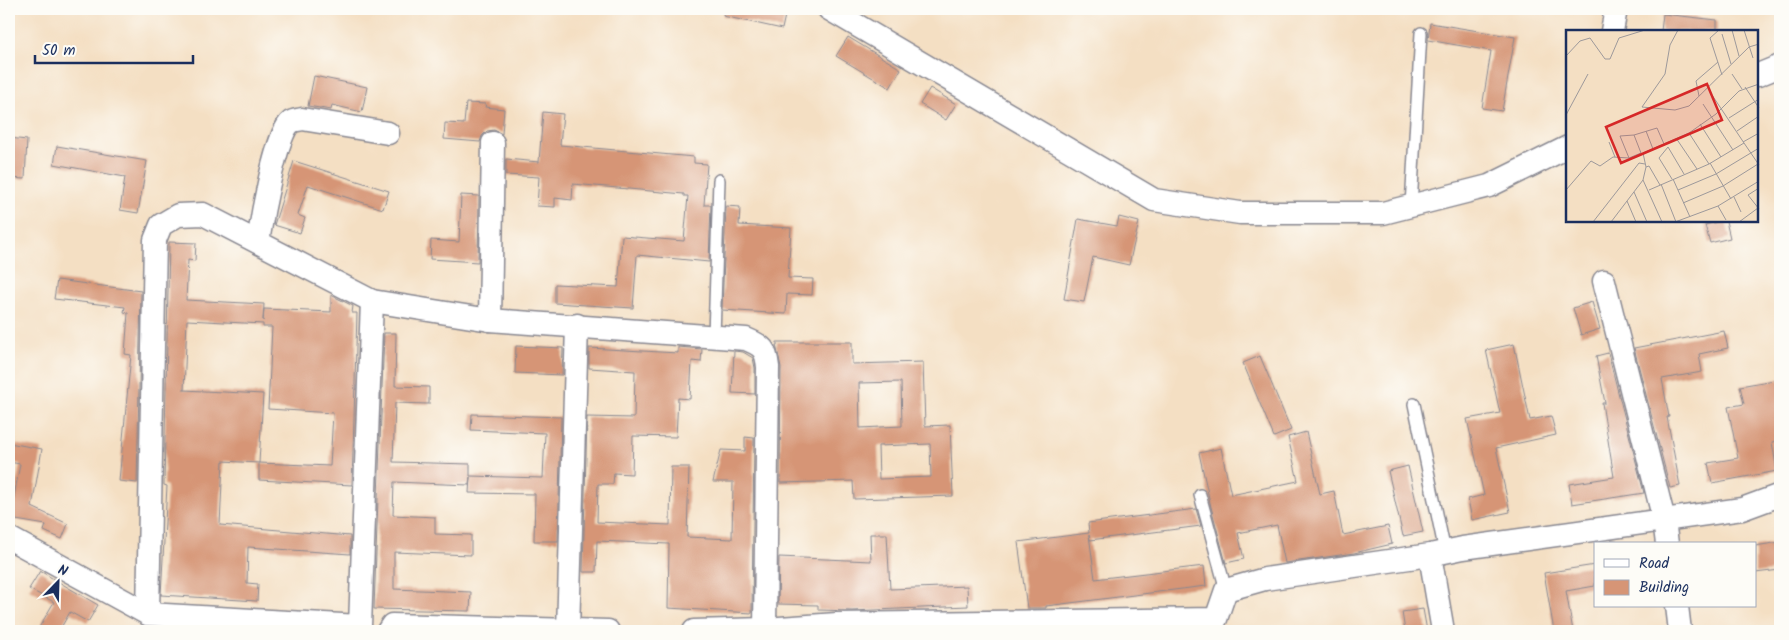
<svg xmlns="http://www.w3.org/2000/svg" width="1789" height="640" font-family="Kalam,sans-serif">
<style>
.building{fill:#d69576;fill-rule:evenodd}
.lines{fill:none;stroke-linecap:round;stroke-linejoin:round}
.lane-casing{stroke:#888790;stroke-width:14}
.street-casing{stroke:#888790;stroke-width:25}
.lane{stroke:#fff;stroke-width:11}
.street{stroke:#fff;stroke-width:22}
.inset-road{fill:none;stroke:#9d999b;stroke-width:1}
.view{fill:#d62828;fill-opacity:0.15;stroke:#d62828;stroke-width:2.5}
.inset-edge{fill:none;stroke:#1b2f5e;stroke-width:2.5}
</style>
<rect width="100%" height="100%" fill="#fdfcf7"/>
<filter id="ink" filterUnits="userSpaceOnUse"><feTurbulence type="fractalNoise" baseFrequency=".02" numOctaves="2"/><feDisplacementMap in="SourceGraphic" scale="10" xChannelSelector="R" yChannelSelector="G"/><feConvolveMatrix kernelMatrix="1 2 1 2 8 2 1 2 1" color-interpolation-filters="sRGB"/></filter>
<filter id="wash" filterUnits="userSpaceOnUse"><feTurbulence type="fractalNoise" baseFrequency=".0096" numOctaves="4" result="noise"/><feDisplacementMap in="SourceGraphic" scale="20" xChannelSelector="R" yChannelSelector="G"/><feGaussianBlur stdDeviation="1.12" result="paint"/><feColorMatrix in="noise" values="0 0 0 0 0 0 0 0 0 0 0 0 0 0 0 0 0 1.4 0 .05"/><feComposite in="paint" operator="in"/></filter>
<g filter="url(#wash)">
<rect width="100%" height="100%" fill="#f4dfc3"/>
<g id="blocks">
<g class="building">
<path d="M724 9H777L786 11 782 29 723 16Z"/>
<path d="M1663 14 1717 20V31H1661Z"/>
<path d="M1430 23 1515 37 1502 111 1482 108 1491 51 1428 40Z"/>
<path d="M848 37 901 69 890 88 836 56Z"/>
<path d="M314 76 367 87 362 112 332 105 331 110 308 106Z"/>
<path d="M930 88 956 104 946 120 920 104Z"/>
<path d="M466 103 486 104 485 107 504 109 502 134 494 130 487 131 482 136 480 142 444 139 445 123 464 124Z"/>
<path d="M543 112 563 114 560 145 694 157V163L707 164 704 205H711L709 262 637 255 633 308 555 303V284L618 287 622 236 684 241 688 196H684V194L573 184 572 200 555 198V207L537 206 539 177 506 175V159L539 162Z"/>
<path d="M9 138 27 140 25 179 9 178Z"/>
<path d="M57 146 147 161 138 213 120 210 125 177 54 164Z"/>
<path d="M294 161 389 191 383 209 308 185 298 215 305 218 300 233 274 225Z"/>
<path d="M461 195 479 196 478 262 430 259 431 240 459 242Z"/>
<path d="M726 206 740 207 739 225 791 228 788 278 813 279 812 295 787 294 786 314 722 310Z"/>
<path d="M1119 217 1139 222 1129 265 1093 257 1084 302 1064 299 1078 219 1117 226Z"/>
<path d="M1721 221H1726L1730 238 1710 243 1705 225Z"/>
<path d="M169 242 196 243 195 261 188 260 186 300 264 304 263 321 264 309 331 312V295L353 306 352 313H357L352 485 259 480V463L223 461 220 525 350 536V554L248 547 247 583 258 584 257 601 161 595 167 486 164 485ZM187 320 263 324V327H272L268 409 333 413 330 466 259 463 263 394 184 390Z"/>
<path d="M57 280 141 291 137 483 119 481 131 355 125 354 128 313 124 312 125 307 54 299Z"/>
<path d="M1592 302 1600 329 1581 335 1573 308Z"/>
<path d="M1724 331 1728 348 1699 354 1702 372 1662 379 1669 417H1667L1680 486 1670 488 1634 348Z"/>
<path d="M384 333H396L395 386 429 387V404L395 403 393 462 470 464V476L543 478 545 433 471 430 472 414 561 417 558 541H534L535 494 469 493 470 477 469 485 394 482 393 515 435 517V534L471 535V555L394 552V589L471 592 470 611 374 609Z"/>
<path d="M777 342H852V364L923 362 925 426 950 425 953 496 854 499 853 481 780 483 781 367 776 345H777ZM901 382 902 426 860 428 859 383ZM930 444 931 477 879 479 878 446Z"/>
<path d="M1514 344 1530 420 1551 416 1556 435 1496 448 1510 512 1472 520 1468 499 1484 495 1467 419 1500 413 1486 350Z"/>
<path d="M516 346 563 348 562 375 515 373Z"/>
<path d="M678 347 702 349 701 362 692 361 690 399 678 398 676 437 633 436 632 474 614 473 613 484H598L597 522 670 525 671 467H689L687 537 732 539 733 482H713L721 450 745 451V437L754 438 752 613 668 608 669 544 597 541 596 572H583L587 417 634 418 635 371 589 368V348L678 353Z"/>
<path d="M734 351 743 352 753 358 755 368V394L732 393Z"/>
<path d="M1608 353 1644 493 1572 504 1569 484 1614 477 1602 403H1605L1596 356Z"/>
<path d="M1260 356 1291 430 1274 437 1243 363Z"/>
<path d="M1780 379V440L1772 442 1777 471 1712 483 1708 463 1738 458 1728 407 1744 404 1740 386Z"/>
<path d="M1306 432 1320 494 1334 491 1343 535 1388 526 1392 544 1354 553 1285 563 1277 525 1238 533 1244 559 1226 563 1211 507 1199 453 1221 448 1231 495 1298 481 1288 437Z"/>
<path d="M9 443 42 449 32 507 68 524 62 539 44 531 46 525 10 519 20 464 9 462Z"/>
<path d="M1408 466 1423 532 1403 536 1388 471Z"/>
<path d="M1196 509 1201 526 1090 540 1089 535 1095 579 1204 566 1206 586 1046 606V608H1027L1018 542 1089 533 1088 523Z"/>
<path d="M870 534H887L890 589 967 586 968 606 852 611 818 610V605L778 604 779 557 871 561Z"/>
<path d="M1780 542V570L1755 573V546Z"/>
<path d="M1595 565V586L1566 591 1573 631H1554L1544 573Z"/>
<path d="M40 571 98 605 88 622 70 612 59 631H37L54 602 29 589Z"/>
<path d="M1423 609 1427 631H1405L1402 612Z"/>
</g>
</g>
</g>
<g filter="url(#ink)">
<use href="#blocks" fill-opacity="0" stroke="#888790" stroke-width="1"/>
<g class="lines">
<defs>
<g id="lane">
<path d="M1411 206 1421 33"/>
<path d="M714 336 719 180"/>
<path d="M1414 404 1445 552"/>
<path d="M1200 495 1226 590"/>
</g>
<g id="street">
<path d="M829 9 1154 200 1240 213H1383L1489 186 1568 147"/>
<path d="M1612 31 1616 9"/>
<path d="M1758 75 1780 66"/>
<path d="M258 242C261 222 276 132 291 122 294 120 299 120 302 119L388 133"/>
<path d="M1604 281 1664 520 1667 544"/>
<path d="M490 320 493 143"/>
<path d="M9 538 148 614 360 626 372 301 490 320 746 339C763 346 766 349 768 367L765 629"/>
<path d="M1430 555 1443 631"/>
<path d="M1677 606 1680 631"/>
<path d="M148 614 155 240 161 225 178 215 203 214 372 301"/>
<path d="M388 631 392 625 608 631"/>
<path d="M568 631 577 325"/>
<path d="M694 631 765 629 837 624 1216 619 1226 590 1265 579 1430 555 1463 548 1742 509 1780 495"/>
</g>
</defs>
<use href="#lane" class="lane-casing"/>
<use href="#street" class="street-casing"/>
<use href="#lane" class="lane"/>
<use href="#street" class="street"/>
</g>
</g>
<g transform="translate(1566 30)">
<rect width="192" height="192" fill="#f4dfc3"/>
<path class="inset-road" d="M112 0 104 15 99 44 76 77 109 80 123 76 183 17 193 14M153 0 144 8 156 45M166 0 173 26M178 0 187 28M156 4 165 34M0 26 14 11 24 8 39 29H44L53 8 79 0M166 44 176 59M179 57 193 78M146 65 178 113M133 66 130 51 152 32M137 74 167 120M0 85 22 44M163 88 193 69M134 94 155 127M80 101 87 119M171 101 193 86M123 103 143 134M110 108 131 139M43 112 49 127M177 112 193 103M102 117 93 128 106 149M102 117 118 144M63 128 54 106 68 105M144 133 165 169M80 137 83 136 94 155M107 149 124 187M77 150 96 192M95 154 110 192M193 158 182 165 193 179M0 160 25 131 34 136 47 127 63 128 75 123 68 105 91 98 98 114M83 160 143 134 178 113 193 135M112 160 150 144 193 118M68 162 81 192M168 167 175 182M61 171 70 192M117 173 157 156 192 134M152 176 160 190M27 192 73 133 79 134M45 192 77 150 80 137 77 123 123 103 150 84 173 61 193 54M109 192 152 176 193 151M173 192 192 178"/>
<path class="view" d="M141 54 156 90 55 133 40 97Z"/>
<rect width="192" height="192" class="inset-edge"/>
</g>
<rect width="1789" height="640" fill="none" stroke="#fdfcf7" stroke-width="30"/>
<rect x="1594" y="542" width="162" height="65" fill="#fdfcf7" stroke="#a3aaba"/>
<rect x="1604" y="559" width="25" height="8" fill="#ffffff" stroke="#a3aaba"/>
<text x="1639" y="568" font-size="15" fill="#1b2f5e">Road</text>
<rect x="1604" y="580" width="25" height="15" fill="#d69576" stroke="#a3aaba"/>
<text x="1639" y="592" font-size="15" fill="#1b2f5e">Building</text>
<g transform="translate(58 582) rotate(23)" stroke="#fdfcf7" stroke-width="4" paint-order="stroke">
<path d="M0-4L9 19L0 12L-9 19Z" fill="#1b2f5e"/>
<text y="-8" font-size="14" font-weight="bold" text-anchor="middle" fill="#1b2f5e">N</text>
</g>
<path d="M35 55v8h158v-8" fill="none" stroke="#1b2f5e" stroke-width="2.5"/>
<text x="42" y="55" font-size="15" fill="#1b2f5e" stroke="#fdfcf7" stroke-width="4" paint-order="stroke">50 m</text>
</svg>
